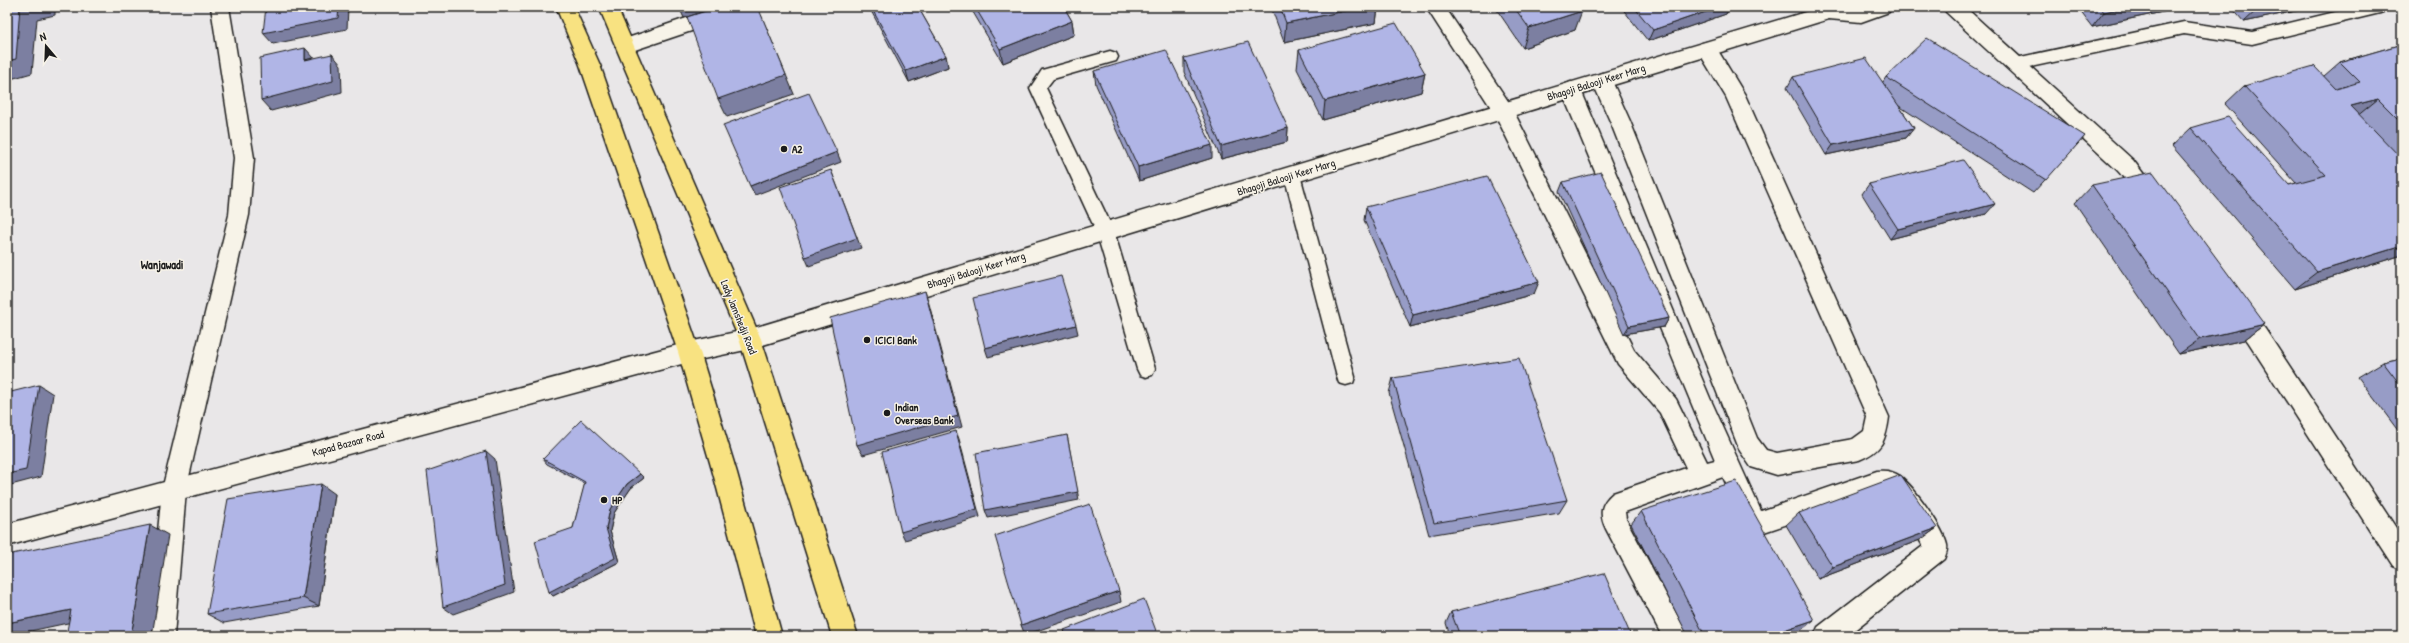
<svg xmlns="http://www.w3.org/2000/svg" width="2409" height="643" font-family="'Patrick Hand',sans-serif">
<style>
.lines{fill:none;stroke-linecap:round;stroke-linejoin:round}
.service-casing{stroke:#1c1c1c;stroke-width:3}
.minor-casing{stroke:#1c1c1c;stroke-width:3}
.tertiary-casing{stroke:#1c1c1c;stroke-width:3}
.primary-casing{stroke:#1c1c1c;stroke-width:3}
.service{fill:#f7f3e8;fill-rule:evenodd}
.minor{fill:#f7f3e8;fill-rule:evenodd}
.tertiary{fill:#f7f3e8;fill-rule:evenodd}
.primary{fill:#f8e281;fill-rule:evenodd}
.wall{fill:#979cc6;stroke:#1c1c1c}
.shaded-wall{fill:#7b7fa1;stroke:#1c1c1c}
.building{fill:#b0b5e6;stroke:#1c1c1c}
.poi-dot{fill:#1c1c1c;stroke:#f7f3e8;stroke-width:1.5}
.labels{text-anchor:middle;stroke-width:3;stroke-linejoin:round;paint-order:stroke}
.street-label{font-size:11px;fill:#1c1c1c;stroke:#f7f3e8}
.poi-label{font-size:11px;font-weight:bold;fill:#1c1c1c;stroke:#f7f3e8;text-anchor:start}
.neighbourhood-label{font-size:12px;font-weight:bold;fill:#1c1c1c;stroke:#f7f3e8}
</style>
<rect width="100%" height="100%" fill="#e9e7e8"/>
<filter id="ink" filterUnits="userSpaceOnUse"><feTurbulence type="fractalNoise" baseFrequency=".025" numOctaves="2"/><feDisplacementMap in="SourceGraphic" scale="8" xChannelSelector="R" yChannelSelector="G"/><feConvolveMatrix kernelMatrix="1 2 1 2 8 2 1 2 1" color-interpolation-filters="sRGB"/></filter>
<g filter="url(#ink)">
<g class="lines">
<defs>
<g id="service">
<path d="M2356 7H2388L2385 11 2380 13 2252 44 2184 34 2016 70 2010 68 2008 64 2010 60 2016 58 2184 22 2252 32Z"/>
<path d="M1110 51 1116 53 1118 57 1116 61 1053 79 1046 88 1114 231 1155 369 1152 375 1146 377 1140 375 1137 369 1096 231 1030 88 1042 70Z"/>
<path d="M1292 168 1298 170 1300 175 1355 377 1353 383 1346 385 1339 383 1337 377 1284 175 1286 170Z"/>
</g>
<g id="minor">
<path d="M211 7H229L254 158 249 215 186 490 174 636H148L162 490 229 215 234 158Z"/>
<path d="M719 7H750L748 12 626 53 619 51 616 46 619 41Z"/>
<path d="M1426 7H1445L1510 104 1634 350 1676 399 1707 462 1715 460 1561 90 1564 85 1571 82 1578 85 1581 90 1710 398 1761 511 1877 471C1885 470 1893 471 1900 476 1914 487 1943 527 1947 545 1948 550 1946 554 1944 559L1847 636H1814L1818 627 1923 546 1911 525 1884 492 1761 533 1746 529 1723 477 1625 512 1626 519 1688 636H1662L1606 529C1599 514 1600 504 1613 493L1686 468 1660 413 1618 364 1495 114Z"/>
<path d="M1944 7H1965L2133 160 2159 194 2162 200 2159 206C2139 213 2130 182 2117 170 2060 117 2003 65 1946 12Z"/>
<path d="M1707 42 1714 44 1745 95 1889 417C1886 440 1882 451 1859 460L1777 475 1751 467 1740 451 1610 121 1592 81 1595 76 1602 73 1609 76 1612 81 1630 121 1757 438 1766 450 1777 453 1853 439 1864 431 1867 417 1726 97 1697 49 1700 44Z"/>
<path d="M2235 299 2243 301 2265 329 2402 537V570L2393 566 2249 343 2224 308 2227 301Z"/>
</g>
<path id="tertiary" d="M1822 7H1891L1889 12 1861 22 1829 19 750 349 689 362 7 546V524L689 342 750 329Z"/>
<g id="primary">
<path d="M556 7H574L600 65 700 352 737 473 782 636H756L713 473 678 352 580 65Z"/>
<path d="M599 7H617L761 339 858 636H832L739 339Z"/>
</g>
</defs>
<use href="#service" class="service-casing"/>
<use href="#minor" class="minor-casing"/>
<use href="#tertiary" class="tertiary-casing"/>
<use href="#primary" class="primary-casing"/>
<use href="#service" class="service"/>
<use href="#minor" class="minor"/>
<use href="#tertiary" class="tertiary"/>
<use href="#primary" class="primary"/>
</g>
<g class="wall">
<path d="M869 7H918L946 56 948 67 909 82Z"/>
<path d="M970 7H1064L1072 21 1074 35 1003 63Z"/>
<path d="M1271 7H1378L1376 23 1284 42Z"/>
<path d="M1495 7H1579L1575 30 1523 48Z"/>
<path d="M1621 7H1730L1726 14 1648 41Z"/>
<path d="M2077 7H2186L2092 27Z"/>
<path d="M2231 7H2314L2244 22Z"/>
<path d="M2402 44V255L2295 289 2172 146 2191 128 2289 185 2296 183 2225 104 2244 86 2324 76 2340 62Z"/>
<path d="M1299 50 1425 73 1421 92 1323 120 1297 69Z"/>
<path d="M1184 58 1288 128 1287 142 1221 159 1184 72Z"/>
<path d="M1094 71 1212 158 1139 181 1096 85Z"/>
<path d="M1793 77 1883 82 1886 77 2085 136 2033 193 1899 106 1914 128 1906 138 1826 155 1787 88Z"/>
<path d="M1563 182 1669 318 1664 327 1624 334 1559 192Z"/>
<path d="M1869 184 1986 214 1890 239 1862 194Z"/>
<path d="M2092 185 2265 324 2244 340 2179 354 2075 203Z"/>
<path d="M1366 207 1534 294 1410 327 1364 220Z"/>
<path d="M2402 358V436L2358 377 2383 362Z"/>
<path d="M1393 378 1567 500 1559 513 1429 535 1389 393Z"/>
<path d="M543 459 644 478 631 488 614 513 610 531 619 562 553 596 573 528 585 484 547 464Z"/>
<path d="M335 494 319 606 224 623 207 614Z"/>
<path d="M1641 511 1800 631 1784 636H1688L1631 524Z"/>
<path d="M1799 513 1937 528 1920 540 1818 579 1786 525Z"/>
<path d="M1451 612 1631 636H1450L1446 623Z"/>
</g>
<g class="shaded-wall">
<path d="M20 7H55V15L37 19 32 73 7 80V61Z"/>
<path d="M339 7H348L347 29 273 44 263 33Z"/>
<path d="M679 7H716L684 18Z"/>
<path d="M1364 7H1378L1376 23 1284 42 1286 23Z"/>
<path d="M1720 7H1730L1726 14 1648 41 1653 30Z"/>
<path d="M1743 7H1752L1742 10Z"/>
<path d="M2128 7H2186L2092 27 2104 12Z"/>
<path d="M2263 7H2314L2244 22 2259 8Z"/>
<path d="M1582 11 1575 30 1523 48 1529 28Z"/>
<path d="M761 15 794 94 727 117 718 99Z"/>
<path d="M1072 21 1074 35 1003 63 1000 49Z"/>
<path d="M305 48 314 58 305 60Z"/>
<path d="M332 54 341 65 342 92 271 111 261 100Z"/>
<path d="M946 56 948 67 909 82 906 71Z"/>
<path d="M1425 73 1421 92 1323 120 1325 101Z"/>
<path d="M2378 99 2356 117 2351 106Z"/>
<path d="M1288 128 1287 142 1221 159V146Z"/>
<path d="M1914 128 1906 138 1826 155 1833 145Z"/>
<path d="M1212 145V158L1139 181 1138 167Z"/>
<path d="M837 152 841 162 755 195 750 186Z"/>
<path d="M831 170 861 248 809 266 805 257Z"/>
<path d="M1995 204 1986 214 1890 239 1898 229Z"/>
<path d="M2402 246V255L2295 289 2317 272Z"/>
<path d="M1539 282 1534 294 1410 327 1413 315Z"/>
<path d="M925 291 929 304 962 427 863 455 857 445Z"/>
<path d="M1669 318 1664 327 1624 334 1629 326Z"/>
<path d="M2265 324 2244 340 2179 354 2200 339Z"/>
<path d="M1076 325 1078 334 988 357 985 348Z"/>
<path d="M39 385 53 394 41 477 7 486V474Z"/>
<path d="M956 431 959 439 980 517 905 540 901 532Z"/>
<path d="M1067 435 1079 500 988 518 985 510Z"/>
<path d="M486 451 495 459 514 592 453 614 443 607Z"/>
<path d="M640 474 644 478 631 488 614 513 610 531 619 562 553 596 549 592 606 528 610 509 627 484Z"/>
<path d="M321 484 335 494 319 606 303 598Z"/>
<path d="M150 525 168 535 152 636H131Z"/>
<path d="M1937 528 1920 540 1818 579 1833 567Z"/>
<path d="M1119 591 1121 602 1025 635 1021 625Z"/>
<path d="M71 610 91 618 7 636V623Z"/>
<path d="M1814 620 1800 631 1784 636H1766Z"/>
</g>
<g class="building">
<path d="M7 7H20L16 59 7 61Z"/>
<path d="M266 7H339L338 18 263 33Z"/>
<path d="M718 7H758L786 75 718 99 687 17Z"/>
<path d="M871 7H918L946 56 906 71Z"/>
<path d="M975 7H1064L1072 21 1000 49Z"/>
<path d="M1280 7H1364L1286 23Z"/>
<path d="M1514 7H1579L1582 11 1529 28Z"/>
<path d="M1634 7H1720L1653 30Z"/>
<path d="M2100 7H2128L2104 12Z"/>
<path d="M1396 23 1425 73 1325 101 1299 50Z"/>
<path d="M1927 38 2085 136 2046 180 1886 77Z"/>
<path d="M1248 42 1288 128 1221 146 1184 58Z"/>
<path d="M2402 44V123L2378 99 2351 106 2402 159V246L2317 272 2191 128 2228 117 2289 185 2326 175 2244 86 2314 66 2336 89 2360 82 2340 62Z"/>
<path d="M305 48V60L332 54 333 81 261 100 260 58Z"/>
<path d="M1166 50 1212 145 1138 167 1094 71Z"/>
<path d="M1866 58 1914 128 1833 145 1793 77Z"/>
<path d="M809 93 837 152 750 186 723 125Z"/>
<path d="M1963 160 1995 204 1898 229 1869 184Z"/>
<path d="M831 170 857 238 805 257 780 187Z"/>
<path d="M1601 172 1669 318 1629 326 1563 182Z"/>
<path d="M2153 172 2265 324 2200 339 2092 185Z"/>
<path d="M1487 176 1539 282 1413 315 1366 207Z"/>
<path d="M1061 276 1076 325 985 348 973 298Z"/>
<path d="M925 291 958 416 857 445 830 318Z"/>
<path d="M1519 358 1567 500 1434 523 1393 378Z"/>
<path d="M2402 358V387L2383 362Z"/>
<path d="M39 385 26 470 7 474V393Z"/>
<path d="M581 420 640 474 627 484 610 509 606 528 615 558 549 592 535 541 573 528 585 482 543 459Z"/>
<path d="M956 431 977 509 901 532 882 452Z"/>
<path d="M1067 435 1078 492 985 510 976 453Z"/>
<path d="M486 451 505 585 443 607 427 471Z"/>
<path d="M1901 475 1937 528 1833 567 1799 513Z"/>
<path d="M1736 481 1814 620 1766 636H1705L1641 511Z"/>
<path d="M321 484 303 598 207 614 228 499Z"/>
<path d="M1090 504 1119 591 1021 625 995 536Z"/>
<path d="M150 525 131 636H66L71 610 7 623V555Z"/>
<path d="M1604 573 1631 636H1460L1451 612Z"/>
<path d="M1144 599 1158 636H1066L1064 630Z"/>
</g>
</g>
<g class="poi-dot">
<circle cx="784" cy="149" r="4"/>
<circle cx="867" cy="340" r="4"/>
<circle cx="887" cy="413" r="4"/>
<circle cx="604" cy="500" r="4"/>
</g>
<g class="labels">
<g class="street-label">
<text transform="translate(1596 82) rotate(-17)" y="4">Bhagoji Balooji Keer Marg</text>
<text transform="translate(1286 177) rotate(-17)" y="4">Bhagoji Balooji Keer Marg</text>
<text transform="translate(976 270) rotate(-17)" y="4">Bhagoji Balooji Keer Marg</text>
<text transform="translate(739 317) rotate(68)" y="4">Lady Jamshedji Road</text>
<text transform="translate(348 443) rotate(-15)" y="4">Kapad Bazaar Road</text>
</g>
<g class="poi-label">
<text x="792" y="153">A2</text>
<text x="875" y="344">ICICI Bank</text>
<text x="895" y="411">Indian<tspan x="895" dy="13">Overseas Bank</tspan></text>
<text x="612" y="504">HP</text>
</g>
<g class="neighbourhood-label">
<text x="162" y="269">Wanjawadi</text>
</g>
</g>
<rect width="2409" height="643" fill="none" stroke="#f7f3e8" stroke-width="24"/>
<rect x="12" y="12" width="2385" height="619" fill="none" stroke="#1c1c1c" stroke-width="1.5" filter="url(#ink)"/>
<g transform="translate(46 46) rotate(341)" stroke="#f7f3e8" stroke-width="3" paint-order="stroke">
<path d="M0-3L7 15L0 10L-7 15Z" fill="#1c1c1c"/>
<text y="-6" font-size="11" font-weight="bold" text-anchor="middle" fill="#1c1c1c">N</text>
</g>
</svg>
